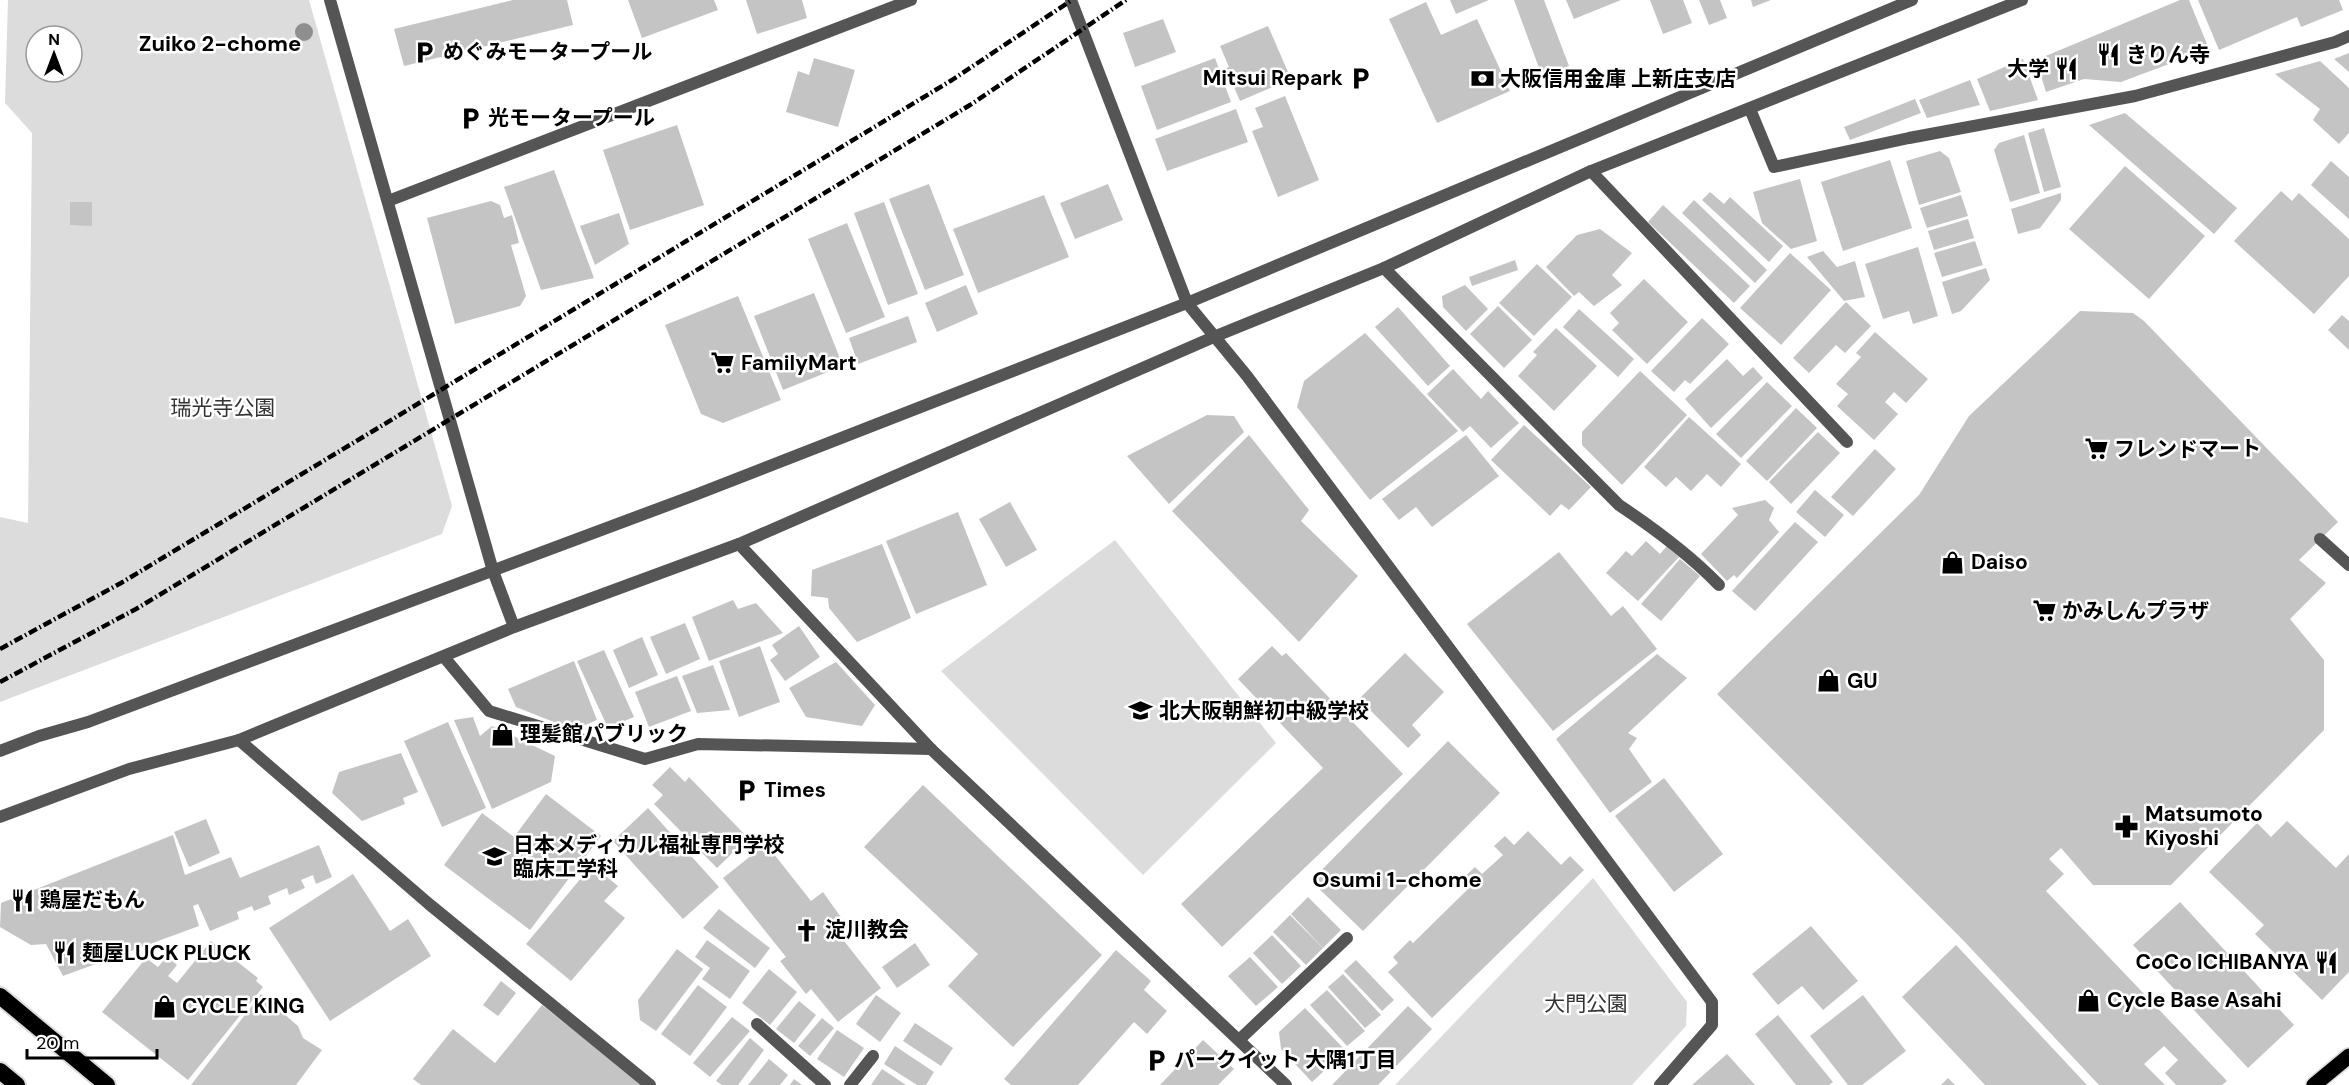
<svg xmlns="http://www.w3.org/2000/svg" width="2349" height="1085" font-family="'DM Sans','Noto Sans JP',sans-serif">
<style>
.green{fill:#dcdcdc;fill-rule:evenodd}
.building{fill:#c4c4c4}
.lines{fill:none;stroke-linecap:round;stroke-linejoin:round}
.primary-casing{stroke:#dbdbdb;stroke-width:18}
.trunk-casing{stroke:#dbdbdb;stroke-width:20}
.service{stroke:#555;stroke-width:12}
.minor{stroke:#555;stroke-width:12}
.tertiary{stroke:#555;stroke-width:12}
.primary{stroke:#000;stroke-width:15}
.trunk{stroke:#000;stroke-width:16}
.rail{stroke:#000;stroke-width:4.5;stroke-dasharray:9 3 1.5 3;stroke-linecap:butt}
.tree{fill:#8f8f8f}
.labels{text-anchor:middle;stroke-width:5;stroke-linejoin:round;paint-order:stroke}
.poi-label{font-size:21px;font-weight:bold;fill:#000;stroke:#fff;text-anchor:start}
.park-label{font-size:21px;fill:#333;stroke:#fff}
.neighbourhood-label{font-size:22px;font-weight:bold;fill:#000;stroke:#fff}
</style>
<rect width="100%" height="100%" fill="#fff"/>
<g class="green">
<path d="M8 0H309L452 506 442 534 0 702V517L28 523 32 133 5 103ZM36 36H72V72H36Z"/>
<path d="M1115 540 1276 743 1143 875 941 671Z"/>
<path d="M1593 878 1687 1002 1686 1026 1632 1085H1395Z"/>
</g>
<g class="building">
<path d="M513 0H567L573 25 404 66 394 29Z"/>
<path d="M628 0H714L718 10 642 38Z"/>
<path d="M746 0H802L807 18 757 34Z"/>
<path d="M1450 0H1489L1456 14Z"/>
<path d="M1514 0H1544L1569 66 1542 76Z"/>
<path d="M1566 0H1621L1574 19Z"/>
<path d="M1650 0H1683L1692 23 1663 34Z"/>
<path d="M1699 0H1720L1727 18 1709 25Z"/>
<path d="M1751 0H1771L1753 7Z"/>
<path d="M2180 0H2189L2209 49 2121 82 2084 79 2046 92 2036 60Z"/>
<path d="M2198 0H2339L2343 10 2301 27 2297 17 2219 50Z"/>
<path d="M1426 2 1441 35 1477 19 1510 91 1437 123 1389 19Z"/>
<path d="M1163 19 1176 52 1135 67 1123 33Z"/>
<path d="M1268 26 1291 79 1240 101 1226 68 1229 67 1220 46Z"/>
<path d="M2349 53V72L2334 59Z"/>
<path d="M814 58 855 70 838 127 786 112 798 71 809 75Z"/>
<path d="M1215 58 1231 102 1157 130 1141 86Z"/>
<path d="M2023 59 2038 100 1990 111 1977 79Z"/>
<path d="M2320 61 2349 88V133L2339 144 2313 120 2320 109 2275 74Z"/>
<path d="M1970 80 1980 105 1927 118 1919 100Z"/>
<path d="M1285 96 1319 180 1278 197 1252 131 1263 127 1255 108Z"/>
<path d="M1915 99 1921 113 1850 140 1844 127Z"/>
<path d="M1236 109 1248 142 1167 171 1155 139Z"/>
<path d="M2125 113 2237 208 2214 234 2089 125Z"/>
<path d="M677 125 704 205 630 230 603 150Z"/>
<path d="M2044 128 2061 187 2044 192 2028 133Z"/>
<path d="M2024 135 2040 193 2010 202 1994 150 1999 143Z"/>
<path d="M1940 151 1949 158 1961 192 1919 205 1906 161Z"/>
<path d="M1890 160 1912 228 1843 251 1821 182Z"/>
<path d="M2331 161 2349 177V219L2311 185Z"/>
<path d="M2125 166 2205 236 2149 299 2069 229Z"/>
<path d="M554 170 594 278 541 290 504 187Z"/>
<path d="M1800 179 1817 241 1791 249 1762 223 1753 192Z"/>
<path d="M929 184 964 275 925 290 889 199Z"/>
<path d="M1108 184 1123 220 1075 239 1060 203Z"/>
<path d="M2281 191 2292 201 2299 193 2349 239V276L2314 314 2234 241Z"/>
<path d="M1710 192 1724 204 1730 197 1783 246 1769 262 1702 200Z"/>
<path d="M2061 193V200L2040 228 2018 234 2011 209Z"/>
<path d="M1044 195 1069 257 978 293 953 229Z"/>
<path d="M1961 195 1968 216 1927 228 1920 208Z"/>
<path d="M1694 200 1767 270 1755 283 1682 213Z"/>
<path d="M491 201 500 205 504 218 512 215 519 243 511 245 526 296 520 306 455 324 427 218Z"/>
<path d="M70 202H92V226L70 225Z"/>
<path d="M884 202 918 294 888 305 854 213Z"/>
<path d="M1663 205 1750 286 1734 303 1648 222Z"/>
<path d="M619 213 629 244 595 265 580 226Z"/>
<path d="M1968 219 1974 238 1934 250 1928 231Z"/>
<path d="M847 223 885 317 846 333 808 239Z"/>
<path d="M1600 229 1632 253 1612 275 1622 285 1594 306 1579 292 1574 296 1546 267 1577 235Z"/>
<path d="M1975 241 1983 265 1942 277 1934 253Z"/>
<path d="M1918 247 1938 316 1913 324 1909 311 1883 319 1865 264Z"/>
<path d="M1823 251 1837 267 1855 261 1865 297 1844 301 1807 257Z"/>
<path d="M1790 253 1831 290 1781 345 1740 308Z"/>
<path d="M1515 260 1518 270 1472 286 1469 277Z"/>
<path d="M1537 264 1572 297 1534 336 1499 303Z"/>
<path d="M1986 268 1990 280 1961 311 1952 314 1942 282Z"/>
<path d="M1644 279 1688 322 1647 364 1612 330 1619 323 1610 313Z"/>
<path d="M966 285 978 314 937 332 925 303Z"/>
<path d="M1465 285 1488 309 1466 331 1443 307 1442 296Z"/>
<path d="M814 293 843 366 783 390 754 316Z"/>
<path d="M738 296 781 400 723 423 701 414 665 325Z"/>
<path d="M1846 302 1871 326 1845 353 1836 345 1809 373 1793 358Z"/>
<path d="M1498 306 1532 340 1504 368 1470 334Z"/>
<path d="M1398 307 1450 366 1428 386 1375 327Z"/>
<path d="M1579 309 1634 359 1618 377 1563 327Z"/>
<path d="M2080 311 2133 313 2144 321 2338 522 2299 560 2326 583 2290 619 2324 660V730L2171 885H2093L2061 848 2049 859 2064 874 2046 891 2227 1081 2222 1085H2176L2165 1073 2178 1060 2164 1046 2144 1064 2165 1085H2099L1963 940 1717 694 1919 495 1969 416Z"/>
<path d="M2342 315 2349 321V350L2328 330Z"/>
<path d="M908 316 917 342 858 364 849 338Z"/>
<path d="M1702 318 1729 344 1690 384 1685 380 1674 392 1651 371Z"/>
<path d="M1556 328 1597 366 1554 411 1518 376 1537 355 1533 352Z"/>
<path d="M1875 332 1928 379 1906 403 1894 392 1885 402 1898 414 1874 440 1837 406 1848 394 1836 384 1861 357 1856 353Z"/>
<path d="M1365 333 1458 431 1370 500 1297 407 1304 381Z"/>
<path d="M1727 359 1743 376 1753 367 1763 378 1711 428 1685 399Z"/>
<path d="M1453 369 1481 399 1488 391 1519 423 1491 448 1470 426 1463 432 1427 394Z"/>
<path d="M1640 371 1687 415 1622 485 1582 445V432Z"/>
<path d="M1767 382 1792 406 1741 458 1716 434Z"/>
<path d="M1796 408 1817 428 1767 481 1746 461Z"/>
<path d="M1207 415 1234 416 1244 432 1169 504 1127 456Z"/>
<path d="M1689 417 1741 464 1721 487 1707 474 1691 491 1676 477 1666 487 1644 467Z"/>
<path d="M1524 425 1591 487 1569 510 1561 504 1550 516 1491 460Z"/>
<path d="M1818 432 1840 453 1791 504 1769 482Z"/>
<path d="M1249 435 1309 510 1301 521 1358 576 1299 642 1172 511Z"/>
<path d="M1466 435 1499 476 1432 527 1416 507 1399 520 1382 499Z"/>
<path d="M1875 449 1896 469 1853 516 1831 497Z"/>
<path d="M1815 490 1844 515 1825 537 1796 512Z"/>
<path d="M1765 500 1774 508 1769 520 1779 532 1737 578 1734 575 1727 581 1701 554 1738 515 1732 508Z"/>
<path d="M1010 502 1037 550 1006 567 979 519Z"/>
<path d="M958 512 987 585 916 614 886 541Z"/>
<path d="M1795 522 1818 542 1755 611 1732 591Z"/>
<path d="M1646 541 1660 554 1667 546 1679 557 1638 601 1606 573 1626 551 1632 556Z"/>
<path d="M882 544 911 618 857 642 829 608 828 598 811 596 812 570Z"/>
<path d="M1559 552 1611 616 1623 606 1657 649 1553 731 1467 624Z"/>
<path d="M1680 559 1700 576 1661 621 1641 604Z"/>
<path d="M733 600 738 609 756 603 783 633 709 661 692 617Z"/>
<path d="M685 623 700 659 666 674 650 637Z"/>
<path d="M799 626 820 657 785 681 770 660 778 654 772 645Z"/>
<path d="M642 637 658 675 629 688 613 650Z"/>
<path d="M760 646 780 702 739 717 719 661Z"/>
<path d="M1272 646 1282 656 1286 653 1403 774 1222 947 1181 904 1323 768 1238 679Z"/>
<path d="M604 650 634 717 608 728 577 661Z"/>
<path d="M1405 653 1444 692 1412 725 1421 735 1408 748 1359 699Z"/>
<path d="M1657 654 1687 678 1628 733 1637 738 1629 749 1652 782 1610 813 1556 739Z"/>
<path d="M574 661 597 720 574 730 516 707 508 689Z"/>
<path d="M836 662 875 705 862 726 806 717 789 688Z"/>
<path d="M713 665 730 710 697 713 682 676Z"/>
<path d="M677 676 691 711 649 727 635 692Z"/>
<path d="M473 717 480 736 492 726 555 756 551 782 492 809 454 720Z"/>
<path d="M448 722 486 808 442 827 404 741Z"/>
<path d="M1448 741 1500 793 1363 931 1311 881Z"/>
<path d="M401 753 418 792 403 798 405 804 362 821 332 793 339 772Z"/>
<path d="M670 767 685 782 689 777 748 838 717 868 654 804 663 795 652 785Z"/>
<path d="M1664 778 1723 854 1674 892 1615 816Z"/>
<path d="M923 785 1102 955 1013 1047 948 986 978 954 864 847Z"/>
<path d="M546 794 601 836 530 930 444 865 482 813 514 837Z"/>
<path d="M648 808 719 887 683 919 613 841Z"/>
<path d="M206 819 220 853 189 867 174 832Z"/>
<path d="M2287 821 2336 868 2349 854V972L2322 1000 2255 934 2264 925 2209 872 2257 823 2271 837Z"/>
<path d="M1528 831 1561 865 1570 856 1584 870 1432 1018 1388 972 1398 963 1393 957 1410 940 1413 943 1467 890 1459 882 1475 867 1482 874 1503 855 1494 846 1505 836 1514 845Z"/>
<path d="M173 835 185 875 231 857 240 878 319 845 332 877 316 884 313 875 301 880 305 888 289 895 287 888 268 896 271 904 254 911 252 906 237 912 239 919 210 931 198 904 193 906 199 926 63 976 46 944 31 945 0 927 1 903Z"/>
<path d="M766 844 811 901 823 892 850 930 841 937 881 988 838 1022 811 989 806 994 780 961 786 957 723 878Z"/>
<path d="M592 865 618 886 604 901 625 918 571 981 526 944Z"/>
<path d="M353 874 390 931 408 919 431 956 330 1021 269 928Z"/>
<path d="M1308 897 1341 930 1323 948 1291 914Z"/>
<path d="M2180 902 2294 1025 2248 1068 2133 945Z"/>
<path d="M719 909 770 948 755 968 703 928Z"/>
<path d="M1290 915 1323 948 1306 965 1273 932Z"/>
<path d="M1811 926 1858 981 1823 1010 1802 986 1778 1005 1752 974Z"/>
<path d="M1272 935 1301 966 1282 984 1253 953Z"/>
<path d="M707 940 750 971 730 999 702 979 710 968 695 957Z"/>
<path d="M211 941 258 978 256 981 263 987 188 1080 102 1012 146 958 158 967 167 956 177 965 168 976 177 983Z"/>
<path d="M915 943 930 965 897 988 882 967Z"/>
<path d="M1956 945 2087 1085H1985L1902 997Z"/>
<path d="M677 949 703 969 656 1031 640 1020 638 1000Z"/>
<path d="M1116 950 1151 981 1144 990 1167 1011 1147 1034 1134 1022 1078 1085H1011L1004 1079Z"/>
<path d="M1250 957 1278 987 1256 1006 1228 976Z"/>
<path d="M1356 960 1394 1000 1382 1011 1344 971Z"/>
<path d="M769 969 797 992 770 1025 742 1003Z"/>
<path d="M1343 974 1381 1015 1365 1028 1328 987Z"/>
<path d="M501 981 516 993 498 1016 483 1005Z"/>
<path d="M698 985 727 1007 690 1056 661 1034Z"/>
<path d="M1327 990 1365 1031 1347 1046 1310 1005Z"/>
<path d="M261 994 298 1026 303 1038 322 1050 296 1085H191Z"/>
<path d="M876 995 901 1013 880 1042 856 1024Z"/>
<path d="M1863 995 1906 1051 1862 1085H1848L1810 1036Z"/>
<path d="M799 1001 816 1015 794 1043 776 1029Z"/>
<path d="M542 1005 644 1085H421L413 1079 453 1029 495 1063Z"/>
<path d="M1408 1006 1432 1029 1378 1085H1332Z"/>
<path d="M1305 1008 1346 1051 1312 1082 1281 1049 1279 1032Z"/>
<path d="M1778 1015 1833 1082 1829 1085H1796L1755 1034Z"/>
<path d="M732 1017 750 1031 710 1077 693 1063Z"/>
<path d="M822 1018 834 1028 810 1056 798 1046Z"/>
<path d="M915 1023 953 1048 941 1066 903 1041Z"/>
<path d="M837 1030 864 1048 844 1077 817 1059Z"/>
<path d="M750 1038 764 1050 738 1085H722L716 1081Z"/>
<path d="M1203 1040 1234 1069 1218 1085H1160Z"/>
<path d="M895 1046 934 1072 926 1085H917L884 1064Z"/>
<path d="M1727 1054 1755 1085H1692Z"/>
<path d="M769 1059 788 1075 780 1085H748Z"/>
<path d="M882 1069 906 1085H871Z"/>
<path d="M1948 1078 1955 1085H1941Z"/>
<path d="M794 1079 802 1085H790Z"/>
</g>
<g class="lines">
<defs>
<path id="primary" d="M2314 1085 2349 1056"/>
<g id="trunk">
<path d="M0 996 107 1085"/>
<path d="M0 1071 17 1085"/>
</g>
</defs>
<use href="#primary" class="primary-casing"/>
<use href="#trunk" class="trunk-casing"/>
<g class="service">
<path d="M2320 539 2349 565"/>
<path d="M444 657 489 711 645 759 698 744 931 749"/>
<path d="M757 1024 825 1085"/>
<path d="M1239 1040 1347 938"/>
<path d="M850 1085 873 1056"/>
</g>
<g class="minor">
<path d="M330 0 493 571 514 627"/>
<path d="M1071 0 1187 303 1247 376 1712 1002V1025L1660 1085"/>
<path d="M1750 109 1774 167 1909 138 2135 96 2335 42 2349 36"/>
<path d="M1591 171 1847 442"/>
<path d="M388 201 911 0"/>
<path d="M1384 268 1619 505C1655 529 1689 554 1719 585"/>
<path d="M739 544 931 749 1286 1085"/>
<path d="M239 740 429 904 650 1085"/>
</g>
<g class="tertiary">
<path d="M0 751 39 736 88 722 695 495 1187 303 1912 0"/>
<path d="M0 817 129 769 239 740 514 627 739 544 1216 336 1384 268 1591 171 2022 0"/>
</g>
<use href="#primary" class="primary"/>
<use href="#trunk" class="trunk"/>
<g class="rail">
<path d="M0 649 121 583 373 431 952 80 1072 0"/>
<path d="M0 682 136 609 970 105 1126 0"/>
</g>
</g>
<circle class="tree" cx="304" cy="32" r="9"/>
<defs>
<symbol id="parking-bare" viewBox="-9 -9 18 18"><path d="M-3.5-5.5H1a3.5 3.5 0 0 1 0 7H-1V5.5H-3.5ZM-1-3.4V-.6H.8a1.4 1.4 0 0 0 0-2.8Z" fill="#000" stroke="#fff" stroke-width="2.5" paint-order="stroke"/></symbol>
<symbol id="restaurant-bare" viewBox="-9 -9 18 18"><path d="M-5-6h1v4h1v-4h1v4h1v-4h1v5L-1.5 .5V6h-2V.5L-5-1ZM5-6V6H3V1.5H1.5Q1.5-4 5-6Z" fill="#000" stroke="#fff" stroke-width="2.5" paint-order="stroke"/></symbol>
<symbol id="bank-bare" viewBox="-9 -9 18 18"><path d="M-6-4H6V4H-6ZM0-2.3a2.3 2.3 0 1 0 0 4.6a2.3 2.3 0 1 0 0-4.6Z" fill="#000" stroke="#fff" stroke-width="2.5" paint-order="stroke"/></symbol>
<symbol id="supermarket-bare" viewBox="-9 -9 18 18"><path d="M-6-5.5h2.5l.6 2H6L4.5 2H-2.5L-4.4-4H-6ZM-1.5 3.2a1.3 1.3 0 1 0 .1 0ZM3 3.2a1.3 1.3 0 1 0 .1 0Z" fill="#000" stroke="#fff" stroke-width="2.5" paint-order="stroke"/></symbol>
<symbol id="shop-bare" viewBox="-9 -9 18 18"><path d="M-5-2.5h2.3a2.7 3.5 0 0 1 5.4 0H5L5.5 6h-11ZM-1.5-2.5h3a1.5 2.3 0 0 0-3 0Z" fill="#000" stroke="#fff" stroke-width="2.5" paint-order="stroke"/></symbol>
<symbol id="school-bare" viewBox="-9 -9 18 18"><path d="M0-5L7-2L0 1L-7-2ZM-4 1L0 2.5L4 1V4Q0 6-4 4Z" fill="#000" stroke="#fff" stroke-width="2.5" paint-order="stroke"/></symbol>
<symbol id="pharmacy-bare" viewBox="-9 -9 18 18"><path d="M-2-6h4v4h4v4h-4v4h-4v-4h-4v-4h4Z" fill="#000" stroke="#fff" stroke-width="2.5" paint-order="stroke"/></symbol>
<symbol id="church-bare" viewBox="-9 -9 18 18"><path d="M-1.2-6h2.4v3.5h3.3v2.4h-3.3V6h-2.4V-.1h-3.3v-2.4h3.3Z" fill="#000" stroke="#fff" stroke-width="2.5" paint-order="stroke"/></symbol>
</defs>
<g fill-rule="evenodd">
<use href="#parking-bare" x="408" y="36" width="33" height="33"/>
<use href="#restaurant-bare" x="2092" y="38" width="33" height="33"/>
<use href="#restaurant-bare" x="2050" y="52" width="33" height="33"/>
<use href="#parking-bare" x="1344" y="62" width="33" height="33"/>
<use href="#bank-bare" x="1466" y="62" width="33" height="33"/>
<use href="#parking-bare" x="454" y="102" width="33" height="33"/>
<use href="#supermarket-bare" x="706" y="346" width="33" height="33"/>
<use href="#supermarket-bare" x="2080" y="432" width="33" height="33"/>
<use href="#shop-bare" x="1936" y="546" width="33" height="33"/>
<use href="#supermarket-bare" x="2028" y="594" width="33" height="33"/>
<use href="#shop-bare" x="1812" y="664" width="33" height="33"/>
<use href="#school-bare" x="1124" y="694" width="33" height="33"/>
<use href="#shop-bare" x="486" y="718" width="33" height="33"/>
<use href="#parking-bare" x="730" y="774" width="33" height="33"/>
<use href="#pharmacy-bare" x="2110" y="810" width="33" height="33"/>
<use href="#school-bare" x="478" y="840" width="33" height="33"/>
<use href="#restaurant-bare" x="6" y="884" width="33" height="33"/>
<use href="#church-bare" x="790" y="914" width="33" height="33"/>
<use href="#restaurant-bare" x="48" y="936" width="33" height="33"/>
<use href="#restaurant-bare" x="2310" y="946" width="33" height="33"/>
<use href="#shop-bare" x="2072" y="984" width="33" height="33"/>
<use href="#shop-bare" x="148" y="990" width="33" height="33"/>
<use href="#parking-bare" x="1140" y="1044" width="33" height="33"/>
</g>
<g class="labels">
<g class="poi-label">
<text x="443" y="59">めぐみモータープール</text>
<text x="2126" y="62">きりん寺</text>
<text x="2049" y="76" text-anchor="end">大学</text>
<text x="1343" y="85" text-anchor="end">Mitsui Repark</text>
<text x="1500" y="86">大阪信用金庫 上新庄支店</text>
<text x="488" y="125">光モータープール</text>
<text x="741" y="370">FamilyMart</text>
<text x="2114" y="456">フレンドマート</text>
<text x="1971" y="569">Daiso</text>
<text x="2062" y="618">かみしんプラザ</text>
<text x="1847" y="688">GU</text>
<text x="1159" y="718">北大阪朝鮮初中級学校</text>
<text x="520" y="741">理髪館パブリック</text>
<text x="764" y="797">Times</text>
<text x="2145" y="821">Matsumoto<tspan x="2145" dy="24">Kiyoshi</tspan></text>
<text x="513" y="852">日本メディカル福祉専門学校<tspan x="513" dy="24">臨床工学科</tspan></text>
<text x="40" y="907">鶏屋だもん</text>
<text x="825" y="937">淀川教会</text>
<text x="82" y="960">麺屋LUCK PLUCK</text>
<text x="2309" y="969" text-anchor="end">CoCo ICHIBANYA</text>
<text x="2107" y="1007">Cycle Base Asahi</text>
<text x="182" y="1013">CYCLE KING</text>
<text x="1174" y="1067">パークイット 大隅1丁目</text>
</g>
<g class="park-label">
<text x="223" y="415">瑞光寺公園</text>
<text x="1586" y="1011">大門公園</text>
</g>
<g class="neighbourhood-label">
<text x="220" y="51">Zuiko 2-chome</text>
<text x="1397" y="887">Osumi 1-chome</text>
</g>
</g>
<g transform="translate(54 54)"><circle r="28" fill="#ffffff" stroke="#999999" stroke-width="1.5"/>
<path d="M0-4.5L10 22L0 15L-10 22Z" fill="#000000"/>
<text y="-9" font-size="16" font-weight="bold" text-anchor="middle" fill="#000000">N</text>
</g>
<path d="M27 1049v9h130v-9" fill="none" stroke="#000000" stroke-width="3"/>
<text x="36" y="1049" font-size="18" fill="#000000" stroke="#ffffff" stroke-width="4.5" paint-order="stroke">20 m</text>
</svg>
